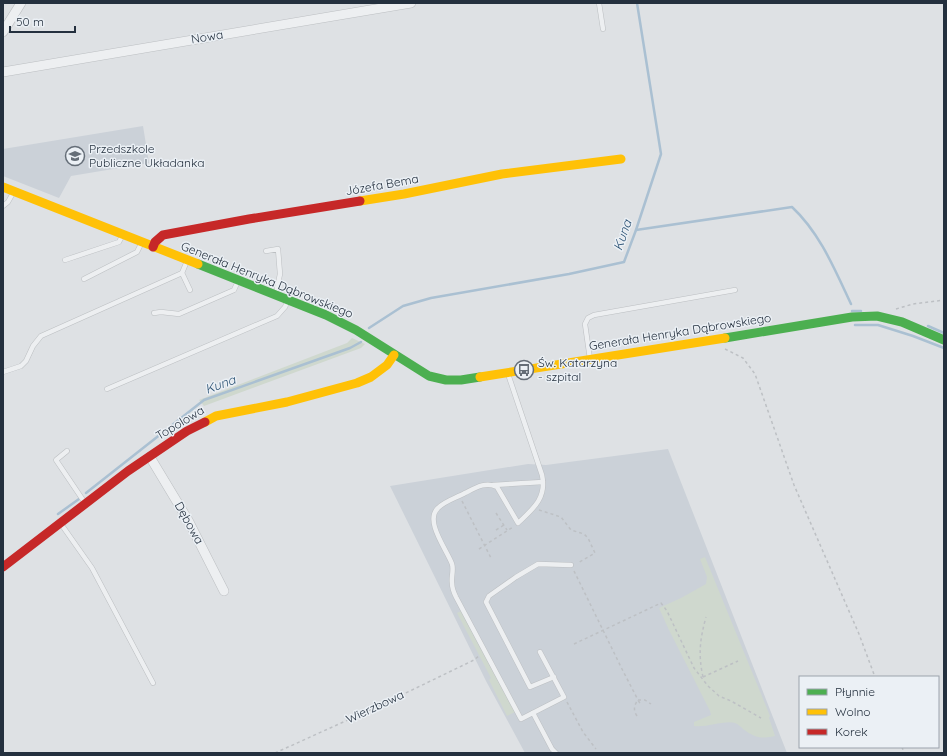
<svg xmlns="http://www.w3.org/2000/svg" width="947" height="756" font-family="Quicksand,sans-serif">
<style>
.built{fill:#cbd1d8}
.green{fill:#cfd8ce}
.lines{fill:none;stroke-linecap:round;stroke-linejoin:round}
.stream{stroke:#aac0d2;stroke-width:2.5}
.lane-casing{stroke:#bcbfc2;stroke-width:5.5}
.street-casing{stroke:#bcbfc2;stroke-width:10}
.path{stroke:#bdc0c4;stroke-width:1.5;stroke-dasharray:3 3;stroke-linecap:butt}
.lane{stroke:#edeff1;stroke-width:4.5}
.street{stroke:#edeff1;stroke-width:9}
.fast{stroke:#4caf50;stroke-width:9}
.slow{stroke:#ffc107;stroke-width:9}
.jam{stroke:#c62828;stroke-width:9}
.labels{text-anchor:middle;stroke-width:3;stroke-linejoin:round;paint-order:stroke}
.street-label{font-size:12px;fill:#24303e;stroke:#ebf0f5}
.poi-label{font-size:12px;fill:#24303e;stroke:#ebf0f5;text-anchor:start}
.water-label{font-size:13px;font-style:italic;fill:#2c5274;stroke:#ebf0f5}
</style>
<rect width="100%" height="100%" fill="#dee1e4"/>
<g class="built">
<path d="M143 126 149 163 71 176 59 198 3 176V149Z"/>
<path d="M668 449 787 753H525L486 681 390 486 528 464 546 465Z"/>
</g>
<g class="green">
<path d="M352 338 365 344 361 348 204 406 199 400 347 343Z"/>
<path d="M705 557 770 716 769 718 775 736C761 739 755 738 743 729 741 727 738 724 735 723 724 720 706 728 694 726V722L711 715 710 711 668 628 659 608 681 598 706 584 707 577 700 559Z"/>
<path d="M461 611 515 712 507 716 489 680 491 678 457 613Z"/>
</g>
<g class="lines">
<g class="stream">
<path d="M636 230 792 207C820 233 835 270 851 304"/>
<path d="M852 311H861"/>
<path d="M855 325H878L913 336 944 348"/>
<path d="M928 326 944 333"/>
<path d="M369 328 403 306 431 298 569 274 624 262 636 230 661 154 637 3"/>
<path d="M86 493 204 400 350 348 361 342"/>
<path d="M58 514 79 499"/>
</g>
<defs>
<g id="lane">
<path d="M599 3 603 29"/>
<path d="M3 206 8 202 13 193"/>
<path d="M266 251 278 249 280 274 276 293"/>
<path d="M65 260 119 242 122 236"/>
<path d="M187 261 182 273 190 290"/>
<path d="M84 279 137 252 142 242"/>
<path d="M154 313 161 312 179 314 234 290 238 281"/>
<path d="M590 359 585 324 588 318 594 315 735 290"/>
<path d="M3 372 21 366 26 361 33 346 41 336 182 273"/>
<path d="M508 374 542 475C547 498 533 509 518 523L497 487C486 481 475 488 465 493 456 498 445 501 438 508 424 521 447 550 452 564 454 570 451 577 452 583 452 587 454 593 456 597L521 719 564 697 540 652"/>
<path d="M107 389 277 316 285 307 288 300"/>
<path d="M67 451 56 460 85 503"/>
<path d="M493 485 543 482"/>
<path d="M61 524 92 568 153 683"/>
<path d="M554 677 530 687 486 602 489 596 516 577 538 564 571 565"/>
<path d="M533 713 552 749 556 753"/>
</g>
<g id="street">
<path d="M3 32 21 3"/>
<path d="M3 72 411 3"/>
<path d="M150 457 188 520 224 591"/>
</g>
</defs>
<use href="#lane" class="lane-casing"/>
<use href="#street" class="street-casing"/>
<g class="path">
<path d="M896 309 913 304 944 300"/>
<path d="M725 349 743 358 755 374 794 485 859 634 875 677"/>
<path d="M462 501 491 558"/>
<path d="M539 510 561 517 571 530 584 534 588 538 595 553 578 563"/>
<path d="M496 513 507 530"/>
<path d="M496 530 504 525"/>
<path d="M479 549 513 527"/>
<path d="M574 571 622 669 638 700H645L651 704"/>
<path d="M574 644 661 603 667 611 694 668 708 686 719 696 731 701 761 718"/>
<path d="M703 677C698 654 700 639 706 617"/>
<path d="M703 677 738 661"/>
<path d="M567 702 583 732 596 749"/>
<path d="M637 716C633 710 634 705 638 700L641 705"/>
<path d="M902 747 904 753"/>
<path d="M275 753 383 704 474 660 480 655"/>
</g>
<use href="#lane" class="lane"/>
<use href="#street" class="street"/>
<g class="fast">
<path d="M198 264 326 315 356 330 429 376 446 380H461L480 377"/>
<path d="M725 338 852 317 877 316 902 322 944 340"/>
</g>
<g class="slow">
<path d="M3 187 198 264"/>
<path d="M360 201 404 194 502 174 621 159"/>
<path d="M480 377 725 338"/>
<path d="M205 422 216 416 287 402 357 383 371 377 387 365 394 355"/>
</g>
<g class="jam">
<path d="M153 247 155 242 163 235 249 219 360 201"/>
<path d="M3 567 128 471 187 431 205 422"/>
</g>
</g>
<defs>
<symbol id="school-ring" viewBox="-11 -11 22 22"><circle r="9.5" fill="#ebf0f5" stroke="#656e78" stroke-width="1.5"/><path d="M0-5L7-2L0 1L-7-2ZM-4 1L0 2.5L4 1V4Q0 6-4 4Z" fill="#656e78"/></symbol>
<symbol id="bus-ring" viewBox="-11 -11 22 22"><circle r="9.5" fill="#ebf0f5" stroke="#656e78" stroke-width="1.5"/><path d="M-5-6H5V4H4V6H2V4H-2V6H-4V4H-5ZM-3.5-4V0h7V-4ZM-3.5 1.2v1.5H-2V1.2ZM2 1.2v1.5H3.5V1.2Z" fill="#656e78"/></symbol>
</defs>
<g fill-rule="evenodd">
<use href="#school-ring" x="64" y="145" width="22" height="22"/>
<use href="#bus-ring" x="513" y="359" width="22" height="22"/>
</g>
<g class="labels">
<g class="street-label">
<text transform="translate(207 37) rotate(-9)" y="4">Nowa</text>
<text transform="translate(382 185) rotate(-10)" y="4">Józefa Bema</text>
<text transform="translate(267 280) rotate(22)" y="4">Generała Henryka Dąbrowskiego</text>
<text transform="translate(680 332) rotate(-9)" y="4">Generała Henryka Dąbrowskiego</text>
<text transform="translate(180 423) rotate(-31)" y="4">Topolowa</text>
<text transform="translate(189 523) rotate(61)" y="4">Dębowa</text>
<text transform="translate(375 707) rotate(-25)" y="4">Wierzbowa</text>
</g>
<g class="poi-label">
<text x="89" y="153">Przedszkole<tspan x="89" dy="14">Publiczne Układanka</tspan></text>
<text x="538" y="367">Św. Katarzyna<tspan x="538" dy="14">- szpital</tspan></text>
</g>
<g class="water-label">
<text transform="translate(622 235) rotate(-71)" y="5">Kuna</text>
<text transform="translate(220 384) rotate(-20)" y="5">Kuna</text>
</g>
</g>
<rect width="947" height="756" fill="none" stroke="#24303e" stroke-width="8"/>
<rect x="799" y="676" width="140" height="72" fill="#ebf0f5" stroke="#9ba3ac"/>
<rect x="807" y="689" width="20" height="6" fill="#4caf50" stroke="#9ba3ac"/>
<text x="835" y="696" font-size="12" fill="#24303e">Płynnie</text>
<rect x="807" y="709" width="20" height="6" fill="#ffc107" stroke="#9ba3ac"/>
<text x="835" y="716" font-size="12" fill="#24303e">Wolno</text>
<rect x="807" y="729" width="20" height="6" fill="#c62828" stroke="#9ba3ac"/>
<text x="835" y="736" font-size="12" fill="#24303e">Korek</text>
<path d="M10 26v6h65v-6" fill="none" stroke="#24303e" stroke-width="2"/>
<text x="16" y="26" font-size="12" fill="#24303e" stroke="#ebf0f5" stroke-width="3" paint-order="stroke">50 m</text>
</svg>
